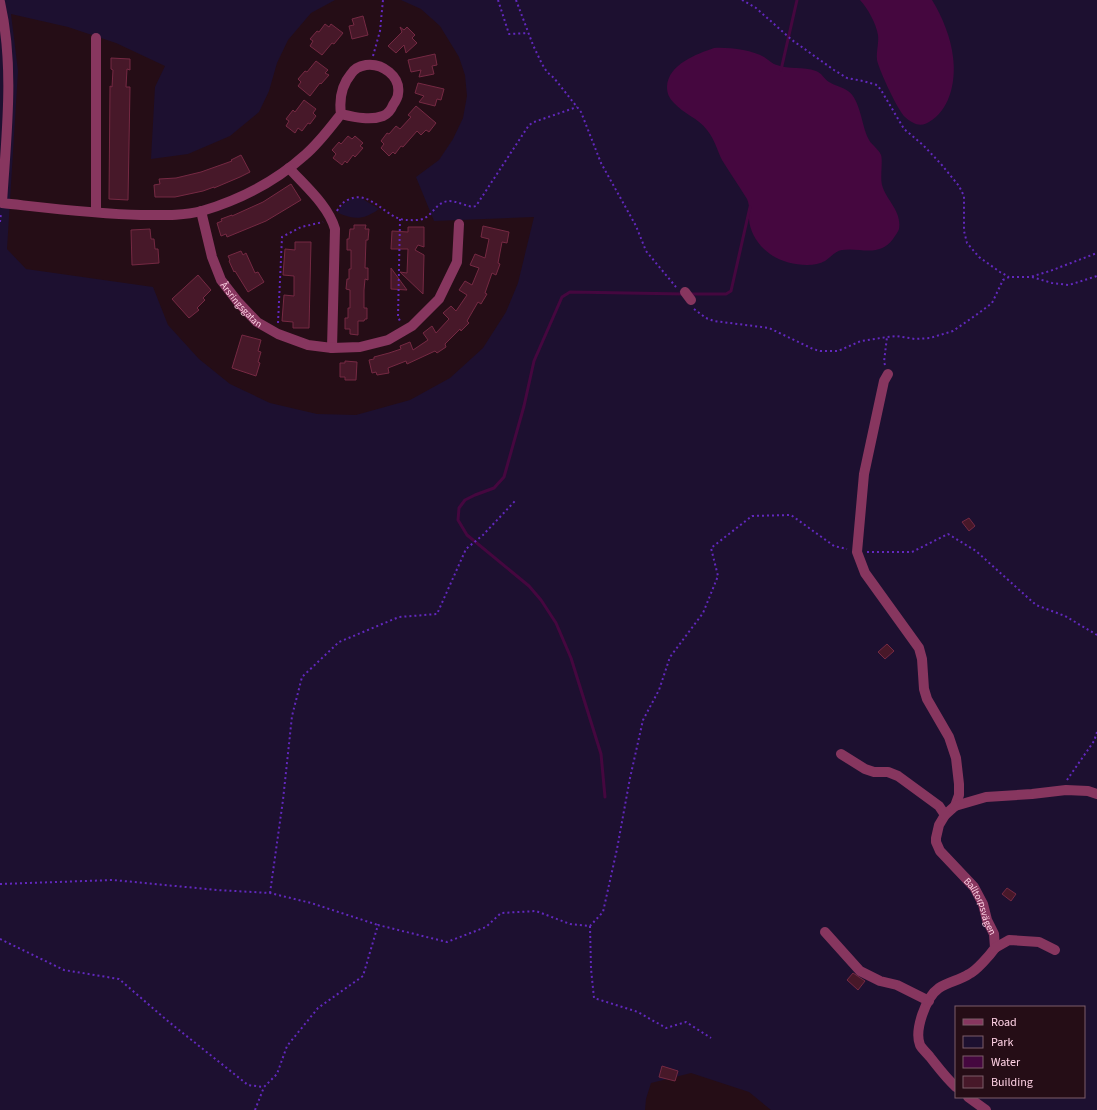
<svg xmlns="http://www.w3.org/2000/svg" width="1097" height="1110" font-family="'Source Sans 3',sans-serif">
<style>
.green{fill:#1d1030;fill-rule:evenodd}
.water{fill:#45073f}
.lines{fill:none;stroke-linecap:round;stroke-linejoin:round}
.stream{stroke:#45073f;stroke-width:3}
.building{fill:#471829;stroke:#752943}
.path{stroke:#6228bd;stroke-width:2;stroke-dasharray:2 3;stroke-linecap:butt}
.minor{stroke:#87365f;stroke-width:10}
.labels{text-anchor:middle;stroke-width:3.5;stroke-linejoin:round;paint-order:stroke}
.street-label{font-size:10px;fill:#ffd2e5;stroke:#250d16}
</style>
<rect width="100%" height="100%" fill="#250d16"/>
<g class="green">
<path d="M0 0H335L311 13 288 40 277 63 269 91 259 112 230 136 188 154 151 159 155 87 165 66 116 43 68 27 11 14 18 71 7 249 26 269 153 287 168 325 199 359 230 384 270 403 317 414 356 415 410 400 450 378 483 348 506 312 518 283 534 217 434 221 416 177 439 160 453 139 463 118 467 96 465 75 459 57 440 26 421 9 401 0H1097V1110H771L749 1092 691 1073 651 1083 646 1099 645 1110H0ZM956 1007H1084V1097H956Z"/>
<path d="M353 198H361L379 209C363 220 355 220 338 213 341 205 345 202 353 198Z"/>
</g>
<g class="water">
<path d="M860 0H932C942 16 951 38 953 57 956 79 951 107 932 120 922 128 914 125 905 117 898 111 879 70 877 60 876 52 879 43 878 35 876 23 868 9 860 0Z"/>
<path d="M714 48C728 47 752 50 764 57 769 60 772 64 777 65 789 70 803 66 816 71 822 73 824 79 829 82 835 86 843 87 848 91 860 99 862 126 868 138 871 145 878 148 881 155 883 161 880 176 882 185 886 200 902 211 899 229 898 232 895 236 893 239 879 258 860 247 842 250 835 251 831 257 825 261 812 269 785 264 773 256 760 248 750 234 749 219 749 212 750 206 747 199 739 186 730 173 722 160 717 150 715 140 707 130 698 118 684 114 674 103 669 98 667 93 667 87 668 64 697 54 714 48Z"/>
</g>
<g class="lines">
<g class="stream">
<path d="M781 70 797 0"/>
<path d="M690 294H726L731 291 750 207"/>
<path d="M605 797 601 754 571 658 556 623 541 600 529 586 467 535 458 520 459 508 465 500 475 495 494 488 504 477 524 406 534 361 562 297 570 292 684 294"/>
</g>
</g>
<g class="building">
<path d="M363 16 368 35 352 39 349 26 354 25 352 19Z"/>
<path d="M325 24 329 27 331 24 343 33 334 44 332 43 322 55 310 46 313 41 310 39 317 31 319 32Z"/>
<path d="M400 27 404 30 407 27 415 35 412 38 417 43 406 53 404 45 396 53 388 46 402 32Z"/>
<path d="M435 54 437 65 432 66 434 74 419 77 421 70 411 72 408 60Z"/>
<path d="M111 58 130 59V70L127 69 126 87H130L128 200 109 199 110 86 112 87 113 70 111 69Z"/>
<path d="M316 61 328 70 325 73 329 75 321 84 320 83 310 96 298 86 301 82 298 79 305 71 307 72Z"/>
<path d="M418 83 444 89 441 100 437 99 435 106 419 102 424 96 415 93Z"/>
<path d="M304 100 316 109 313 113 316 116 310 124 308 123 302 131 298 128 295 133 286 126 289 121 286 119 293 110 295 112Z"/>
<path d="M416 106 436 123 429 132 426 130 421 135 417 131 403 147 401 146 395 154 393 152 389 156 381 148 384 144 381 141 387 133 389 134 396 126 400 129 411 117 408 115Z"/>
<path d="M348 136 352 139 355 136 363 143 360 146 363 148 355 157 353 155 347 163 345 161 342 165 333 158 336 154 332 150 339 142 341 144Z"/>
<path d="M241 155 250 172 240 177 214 188V187L203 191 175 197H155L154 185 160 184 159 179 176 178 201 172 232 161 231 160Z"/>
<path d="M291 184 301 200 266 221 227 237 226 234 221 236 217 223 222 221 221 219 232 215V216L263 202Z"/>
<path d="M354 225H366L365 229H369L368 240H366L365 268H368V280L365 279 364 290V308H367V319H365L364 321H358V335L350 334V329H345V318H348V308H350V290L346 289 347 279H349V269H351V250H347V239H349L350 229H354Z"/>
<path d="M483 226 509 232 507 243 502 242 498 263 500 264 496 275 492 273 485 293 487 294 481 304 478 302 467 321 469 323 461 331 460 329 445 344 446 347 437 353 435 351 407 364 406 361 388 368 389 373 377 375 376 372 372 373 369 360 374 359V357L389 353 401 349 400 346 410 342 413 350 428 340 423 333 432 326 436 333 449 319 443 313 451 306 456 311 467 295 459 290 465 281 472 285 479 268 470 265 475 254 485 258 489 239 481 237Z"/>
<path d="M408 227H424V247L418 245 415 250 424 255 423 294 400 272 407 273 408 249H391L392 231 408 232Z"/>
<path d="M150 229 151 239H154L155 249H158L159 263 132 265 131 230Z"/>
<path d="M295 242H311L309 328H293V322L282 321 284 295 294 296V276L283 275 285 249 295 250Z"/>
<path d="M241 251 243 255 246 253 255 273 258 272 264 282 248 292 235 271 234 272 229 261 230 260 228 256Z"/>
<path d="M391 268 407 290 391 289Z"/>
<path d="M198 275 211 290 203 298 205 300 197 308 199 310 189 318 172 299Z"/>
<path d="M242 335 261 340 258 351 261 352 258 362 260 363 256 376 232 368Z"/>
<path d="M345 361 357 362 356 380H345V377H340V363H345Z"/>
<path d="M969 518 975 526 969 531 962 522Z"/>
<path d="M887 644 894 651 885 659 878 652Z"/>
<path d="M1007 888 1016 894 1011 901 1002 894Z"/>
<path d="M853 973 865 981 858 990 847 980Z"/>
<path d="M662 1066 678 1071 675 1081 659 1077Z"/>
</g>
<g class="lines">
<g class="path">
<path d="M498 0 509 34 528 33"/>
<path d="M516 0 533 45 542 64 547 72 554 78 581 112 601 163 636 226 646 251 676 287"/>
<path d="M742 0 756 8 792 40 834 70 847 78 863 81 877 85 881 90 904 129 923 145 941 164 959 186 964 196V231L967 243 979 257 1000 272 1009 277"/>
<path d="M373 56 380 31 383 0"/>
<path d="M337 211C340 205 344 201 350 199 371 190 386 219 406 220 411 220 420 221 425 218 432 214 436 205 444 202 456 198 467 209 476 206L529 125 534 122 577 107"/>
<path d="M400 219 398 317 400 321"/>
<path d="M0 222 1 213"/>
<path d="M1032 277 1052 283 1069 285 1097 276"/>
<path d="M694 309 706 318 714 321 769 328 813 349 820 351H838L861 341 887 337 896 336 915 339 930 338 953 331 979 313 992 303 1003 280 1009 277H1030L1050 271 1097 253"/>
<path d="M278 323 282 237 301 227 323 222"/>
<path d="M885 365 884 362 887 337"/>
<path d="M867 552H912L948 534 976 551 1036 605 1065 616 1097 635"/>
<path d="M1067 780 1094 741 1097 732"/>
<path d="M0 884 113 880 217 890 270 893 311 903 378 925"/>
<path d="M270 893 283 800 292 716 302 677 339 642 399 617 437 614 466 549 483 535 515 501"/>
<path d="M590 926 591 969 594 998 638 1012 666 1028 686 1022 711 1038"/>
<path d="M0 939 64 970 119 979 169 1022 248 1085 264 1087"/>
<path d="M255 1110 264 1087 277 1074 287 1046 318 1008 363 976 378 925 447 942 486 927 501 913 536 911 570 924 590 926 603 912 617 849 630 778 643 720 659 690 670 657 703 613 718 576 711 548 752 516 791 515 834 546 847 549"/>
</g>
<g class="minor">
<path d="M0 2C15 68 6 137 2 203 48 208 95 214 141 215 161 215 182 216 202 211 239 200 276 181 305 155 319 143 330 128 341 114 339 99 341 86 351 74 354 69 360 66 366 65 382 63 401 76 398 94 398 97 395 102 393 105 391 110 388 114 383 116 370 121 354 117 341 114"/>
<path d="M289 168C305 186 328 205 335 229L332 348"/>
<path id="s1" d="M201 211 212 257 221 280 238 302 257 322 278 334 308 345 332 348 360 347 388 340 412 326 439 299 457 262 459 224"/>
<path d="M96 212V38"/>
<path d="M685 292 691 300"/>
<path id="s2" d="M888 374 884 381 864 474 857 552 865 573 919 648 922 659 924 689 927 699 949 737 956 758 959 784V795L955 806 945 815 939 825 936 838V842L940 851 974 887 983 904 987 920 994 934 995 948C990 955 976 971 969 974 960 980 948 982 939 988 926 997 914 1030 920 1045 922 1049 927 1053 930 1057 938 1067 946 1078 956 1087"/>
<path d="M841 754 865 769 874 772H888L898 776 939 806 945 815"/>
<path d="M955 806 986 797 1032 794 1066 790 1088 791 1097 794"/>
<path d="M825 932 860 971 880 981 897 985 929 1001"/>
<path d="M995 948 1009 940 1039 942 1055 950"/>
<path d="M968 1097 986 1110"/>
</g>
</g>
<g class="labels">
<g class="street-label">
<text dy="4" stroke="none"><textPath href="#s1" startOffset="104">Årsringsgatan</textPath></text>
<text dy="4" stroke="none"><textPath href="#s2" startOffset="585">Balltorpsvägen</textPath></text>
</g>
</g>
<rect x="955" y="1006" width="130" height="92" fill="#250d16" stroke="#7c5c69"/>
<rect x="963" y="1019" width="20" height="6" fill="#87365f" stroke="#7c5c69"/>
<text x="991" y="1026" font-size="12" fill="#ffd2e5">Road</text>
<rect x="963" y="1036" width="20" height="12" fill="#1d1030" stroke="#7c5c69"/>
<text x="991" y="1046" font-size="12" fill="#ffd2e5">Park</text>
<rect x="963" y="1056" width="20" height="12" fill="#45073f" stroke="#7c5c69"/>
<text x="991" y="1066" font-size="12" fill="#ffd2e5">Water</text>
<rect x="963" y="1076" width="20" height="12" fill="#471829" stroke="#7c5c69"/>
<text x="991" y="1086" font-size="12" fill="#ffd2e5">Building</text>
</svg>
